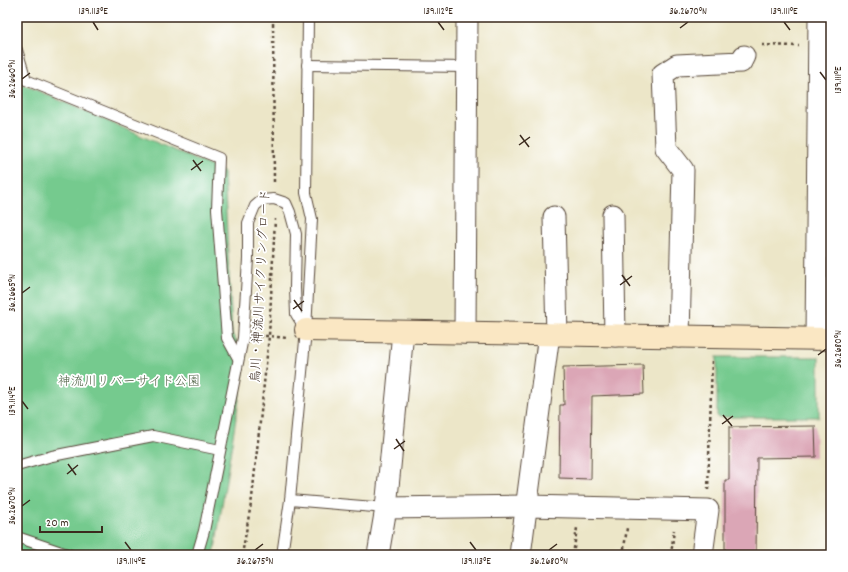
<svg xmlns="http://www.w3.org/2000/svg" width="848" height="572" font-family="Dekko,'Klee One',sans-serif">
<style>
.green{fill:#75ca8e;stroke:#587a56}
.building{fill:#dba6b6}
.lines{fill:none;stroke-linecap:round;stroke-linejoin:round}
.lane-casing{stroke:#564638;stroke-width:12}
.street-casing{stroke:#564638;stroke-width:23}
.secondary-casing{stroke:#564638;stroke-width:24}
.path{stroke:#564638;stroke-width:2.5;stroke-dasharray:3 3;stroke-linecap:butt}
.lane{stroke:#fff;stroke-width:10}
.street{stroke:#fff;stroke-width:21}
.secondary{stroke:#fae7c3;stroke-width:22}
.ticks{fill:none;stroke:#3b2a1e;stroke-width:1.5}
.labels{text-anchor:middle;stroke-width:3.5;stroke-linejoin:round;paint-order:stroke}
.street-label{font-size:13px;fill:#3b2a1e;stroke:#fff}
.park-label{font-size:13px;fill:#4f6245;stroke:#fff}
.neatline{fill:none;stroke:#3b2a1e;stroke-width:1.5}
.ticks-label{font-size:10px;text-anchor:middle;fill:#3b2a1e}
</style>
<rect width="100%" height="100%" fill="#fff"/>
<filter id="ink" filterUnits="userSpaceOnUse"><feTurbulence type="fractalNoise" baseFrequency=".025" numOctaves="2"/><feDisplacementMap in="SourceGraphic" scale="8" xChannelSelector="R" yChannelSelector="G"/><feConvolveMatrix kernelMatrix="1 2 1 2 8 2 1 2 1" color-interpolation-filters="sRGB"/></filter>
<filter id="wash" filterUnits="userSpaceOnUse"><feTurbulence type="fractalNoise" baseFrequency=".012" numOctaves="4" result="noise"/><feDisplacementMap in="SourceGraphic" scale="16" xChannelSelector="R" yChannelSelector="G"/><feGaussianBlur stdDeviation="0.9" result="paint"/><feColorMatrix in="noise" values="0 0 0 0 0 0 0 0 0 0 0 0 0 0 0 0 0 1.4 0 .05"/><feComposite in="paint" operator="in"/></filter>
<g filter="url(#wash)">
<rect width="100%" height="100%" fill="#ece6c8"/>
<g class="green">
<path d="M17 72 20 83 224 172 232 334 246 356 214 555H17Z"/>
<rect x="717" y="357" width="102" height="60"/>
</g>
<g id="blocks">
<g class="building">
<path d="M643 365 644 394 592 396 591 479 559 478 560 405H564L563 367Z"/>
<path d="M815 426 816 457 757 458 756 555H725V480H729V427Z"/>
</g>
</g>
</g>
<g filter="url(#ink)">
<use href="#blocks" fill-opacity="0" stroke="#564638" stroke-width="1"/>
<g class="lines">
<defs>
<g id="lane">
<path d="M17 50 26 80 219 158 217 209 227 338 238 358"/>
<path d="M307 65 467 67"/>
<path d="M17 466 52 456 153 436 220 450"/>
<path d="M290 500 386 508"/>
<path d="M17 537 70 555"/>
<path d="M197 555 204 531 243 338 248 259V223L255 206 262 200 274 199 286 203 290 212 296 234 295 288 296 314 306 330"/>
<path d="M282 555 290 500 306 330 312 219 306 193 308 17"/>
</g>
<g id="street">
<path d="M613 215 615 336"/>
<path d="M554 217 557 335"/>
<path d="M465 333 467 17"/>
<path d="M679 337 683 170 666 148 663 74 677 65 741 62 744 56"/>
<path d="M816 339 819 17"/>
<path d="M386 508 527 506 708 510 702 555"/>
<path d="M378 555 386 508 403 332"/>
<path d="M520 555 549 334"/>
</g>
<path id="secondary" d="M306 330 831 339"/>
</defs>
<use href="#lane" class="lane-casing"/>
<use href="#street" class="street-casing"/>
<use href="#secondary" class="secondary-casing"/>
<g class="path">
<path d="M273 17 274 184"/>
<path d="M762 45 799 46"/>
<path d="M259 336H269L287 338"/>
<path d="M708 490 712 359"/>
<path d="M242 555 252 498 269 336 275 219"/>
<path d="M573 555 577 528"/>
<path d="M623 555 627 528"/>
<path d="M671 555 674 530"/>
</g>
<use href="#lane" class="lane"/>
<use href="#street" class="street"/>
<use href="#secondary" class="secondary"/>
</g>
</g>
<path class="ticks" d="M93 22 98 30M438 22 444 30M784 22 790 30M680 28 688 22M820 72 826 80M22 79 30 73M520 135 529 147M519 145 530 137M193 160 201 171M191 170 203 161M622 275 630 286M620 285 632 276M22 293 30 287M294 300 302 311M293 309 304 301M818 355 826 349M22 401 28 409M723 415 732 426M722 424 733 416M396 439 404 451M394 449 405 441M68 464 76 475M67 474 78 465M22 506 30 500M125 542 131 550M470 542 476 550M255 550 263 544M549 550 557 544"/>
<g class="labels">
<g class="street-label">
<text transform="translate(259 286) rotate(-87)" y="5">烏川・神流川サイクリングロード</text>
</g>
<g class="park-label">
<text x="129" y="385">神流川リバーサイド公園</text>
</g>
</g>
<rect width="848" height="572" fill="none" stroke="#fff" stroke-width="44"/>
<path d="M40 526v6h62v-6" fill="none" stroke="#3b2a1e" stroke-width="2"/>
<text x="46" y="526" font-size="12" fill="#3b2a1e" stroke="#ffffff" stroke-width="3" paint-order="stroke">20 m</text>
<rect x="22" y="22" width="804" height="528" class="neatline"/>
<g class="ticks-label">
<text x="93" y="14">139.113°E</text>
<text x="438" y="14">139.112°E</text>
<text x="688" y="14">36.2670°N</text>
<text x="784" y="14">139.111°E</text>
<text transform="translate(11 79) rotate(-90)" y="4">36.2660°N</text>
<text transform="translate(837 80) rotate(-90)" y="4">139.111°E</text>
<text transform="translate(11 293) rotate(-90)" y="4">36.2665°N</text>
<text transform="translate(837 349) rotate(-90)" y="4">36.2680°N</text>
<text transform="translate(11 401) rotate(-90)" y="4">139.114°E</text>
<text transform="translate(11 506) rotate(-90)" y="4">36.2670°N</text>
<text x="131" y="564">139.114°E</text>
<text x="255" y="564">36.2675°N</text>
<text x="476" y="564">139.113°E</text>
<text x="549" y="564">36.2680°N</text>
</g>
</svg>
